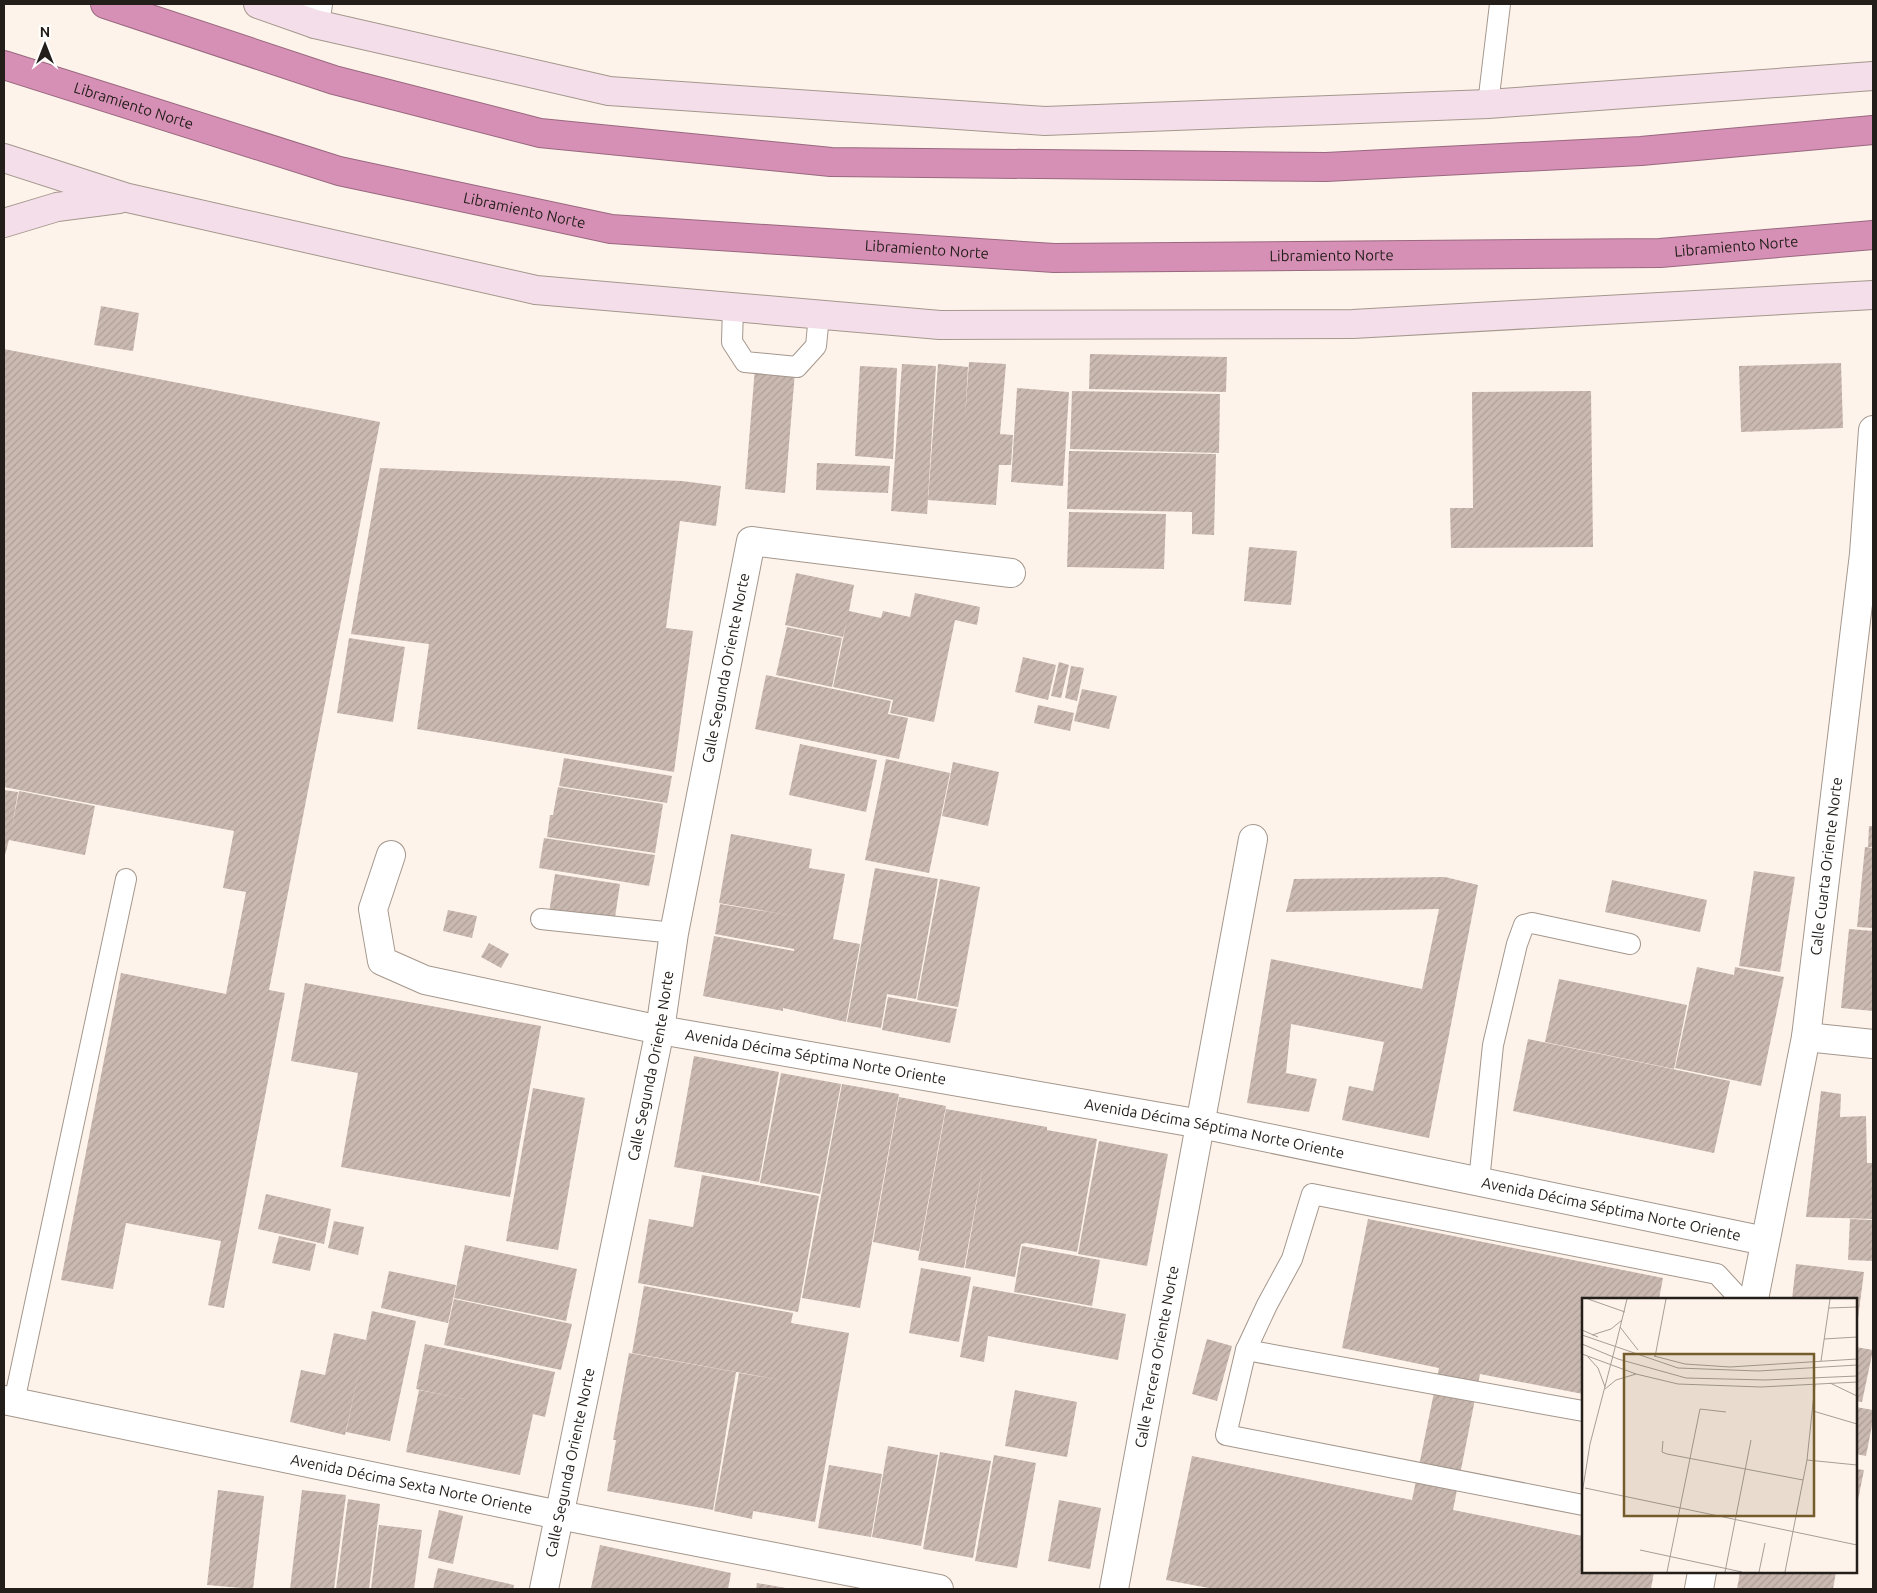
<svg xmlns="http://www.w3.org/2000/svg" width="1877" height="1593" font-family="Ubuntu,sans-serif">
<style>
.building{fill:url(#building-hatch)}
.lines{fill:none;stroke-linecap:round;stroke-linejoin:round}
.lane-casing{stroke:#a4978d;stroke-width:22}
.street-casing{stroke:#a4978d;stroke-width:30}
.secondary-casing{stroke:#a4978d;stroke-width:30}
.highway-casing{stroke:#98687f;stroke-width:30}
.lane{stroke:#fff;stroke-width:20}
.street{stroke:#fff;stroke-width:28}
.secondary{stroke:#f3dee9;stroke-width:28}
.highway{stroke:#d790b5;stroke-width:28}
.labels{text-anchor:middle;stroke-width:4;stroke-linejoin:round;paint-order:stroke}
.street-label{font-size:15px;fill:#231e1a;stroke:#fff}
.inset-road{fill:none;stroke:#a69e97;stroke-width:1}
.view{fill:#755c2d;fill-opacity:0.15;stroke:#755c2d;stroke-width:2.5}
.inset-edge{fill:none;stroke:#231e1a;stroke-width:2.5}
</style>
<defs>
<pattern id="building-hatch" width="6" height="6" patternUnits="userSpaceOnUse" patternTransform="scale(1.25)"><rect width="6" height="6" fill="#cab9b1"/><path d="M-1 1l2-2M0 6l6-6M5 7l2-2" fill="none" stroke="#ad9f98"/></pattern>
</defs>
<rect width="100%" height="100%" fill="#fef3ea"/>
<g class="building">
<path d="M101 306 139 313 133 351 94 345Z"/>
<path d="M4 349 380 422 269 990 285 993 224 1308 208 1305 221 1241 126 1223 113 1289 61 1280 121 973 226 994 246 892 223 888 234 831 4 787Z"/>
<path d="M1090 354 1227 357 1226 392 1089 389Z"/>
<path d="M969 362 1006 364 1000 434 1013 435 1011 465H999L996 505 928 500 938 364 968 367 965 418Z"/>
<path d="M1841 363 1843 428 1741 432 1739 366Z"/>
<path d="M902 364 936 366 927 514 891 511Z"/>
<path d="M860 366 897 368 893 459 855 456Z"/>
<path d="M755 368 795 372 785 493 745 489Z"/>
<path d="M1017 388 1069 392 1063 486 1011 482Z"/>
<path d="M1072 391 1220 394 1219 453 1070 449Z"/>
<path d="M1591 391 1593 547 1451 548 1450 508H1473L1472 392Z"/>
<path d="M1069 451 1216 454 1214 535 1192 534V512L1067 509Z"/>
<path d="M817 463 890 466 888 493 816 490Z"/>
<path d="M380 468 682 481 721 486 716 526 680 521 666 628 693 631 674 772 417 729 429 644 351 634Z"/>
<path d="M1069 512 1166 514 1164 569 1067 567Z"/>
<path d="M1249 547 1297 551 1291 605 1244 601Z"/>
<path d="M796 573 854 585 849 611 881 618 883 611 910 617 915 593 980 607 977 625 955 620 934 722 890 713 893 700 833 687 847 620 843 637 785 625Z"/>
<path d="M787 627 842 638 832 687 776 675Z"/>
<path d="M349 638 405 647 393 722 337 713Z"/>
<path d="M1023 657 1056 665 1048 700 1015 692Z"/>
<path d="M1059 662 1069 665 1061 698 1051 696Z"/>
<path d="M1071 666 1084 668 1077 701 1065 698Z"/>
<path d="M766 675 891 701 888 714 908 718 899 759 755 729Z"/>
<path d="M1082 689 1117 696 1109 729 1074 721Z"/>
<path d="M1038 705 1074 713 1070 731 1034 723Z"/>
<path d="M800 744 877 760 866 812 789 795Z"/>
<path d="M564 758 672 776 667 803 559 786Z"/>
<path d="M886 759 950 773 929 873 865 860Z"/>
<path d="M953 762 999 772 988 826 942 816Z"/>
<path d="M558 787 663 804 655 853 547 837 550 815H553Z"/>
<path d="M4 790 18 792 12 827 19 791 95 806 85 855 9 840 4 859Z"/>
<path d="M1869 826H1873V847H1868Z"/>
<path d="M731 834 812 849 809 868 845 874 833 939 860 944 846 1022 783 1008V1011L703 996 714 936 794 951V949L715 934 720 904 800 917 719 903Z"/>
<path d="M544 838 655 855 649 886 539 868Z"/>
<path d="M1865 847 1873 848V928L1857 927Z"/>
<path d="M875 868 938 879 916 999 887 994 881 1028 847 1022Z"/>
<path d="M1754 871 1795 877 1780 972 1739 966Z"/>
<path d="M555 874 620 884 614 924 549 913Z"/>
<path d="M1445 877 1478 885 1429 1138 1342 1120 1349 1086 1373 1091 1384 1042 1291 1024 1286 1073 1317 1079 1309 1112 1247 1103 1271 959 1422 989 1439 909 1286 912 1294 879Z"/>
<path d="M940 879 980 887 958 1007 917 1000Z"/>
<path d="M1612 880 1707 900 1700 932 1605 912Z"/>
<path d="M448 910 477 916 472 938 443 931Z"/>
<path d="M1849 929 1873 931V1011L1841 1008Z"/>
<path d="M489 943 509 954 501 968 481 957Z"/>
<path d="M1697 967 1734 975 1735 967 1784 977 1761 1086 1675 1068Z"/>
<path d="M1559 979 1687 1005 1674 1069 1545 1042Z"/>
<path d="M305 983 541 1026 510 1197 341 1167 358 1073 291 1061Z"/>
<path d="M888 997 957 1009 950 1043 882 1030Z"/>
<path d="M1528 1039 1730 1081 1714 1153 1513 1111Z"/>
<path d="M694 1056 779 1072 759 1182 674 1167Z"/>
<path d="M781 1073 841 1084 820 1194 760 1183Z"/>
<path d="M842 1084 899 1094 860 1308 802 1298Z"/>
<path d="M533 1088 585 1098 558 1250 506 1241Z"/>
<path d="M1821 1091 1841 1094 1840 1117 1866 1116 1867 1163H1873V1219L1806 1217Z"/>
<path d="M899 1097 946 1106 919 1251 873 1242Z"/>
<path d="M946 1109 1047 1127V1130L1097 1139 1077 1252 1026 1243 1021 1244 1015 1277 965 1268 984 1160 964 1268 918 1260Z"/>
<path d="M1099 1141 1168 1154 1147 1266 1078 1254Z"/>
<path d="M702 1175 819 1196 798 1312 638 1283 649 1219 693 1227Z"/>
<path d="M266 1194 331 1209 324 1244 258 1229Z"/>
<path d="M1368 1219 1663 1278 1659 1299H1583V1394L1480 1374 1453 1510 1583 1536V1572H1654L1651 1589H1214L1166 1580 1192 1456 1412 1500 1439 1368 1342 1348Z"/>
<path d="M1850 1219 1873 1220V1261L1848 1260Z"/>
<path d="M334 1221 364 1227 358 1255 328 1248Z"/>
<path d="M279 1236 316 1244 310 1271 272 1263Z"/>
<path d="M465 1245 577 1269 566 1321 454 1298Z"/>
<path d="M1022 1246 1100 1260 1092 1306 1014 1292Z"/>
<path d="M1796 1264 1864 1272 1857 1326 1856 1299H1792Z"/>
<path d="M921 1268 971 1277 959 1342 909 1333Z"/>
<path d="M389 1271 456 1285 448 1323 381 1308Z"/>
<path d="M644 1286 793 1313 791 1323 849 1333 815 1522 753 1511 752 1519 714 1511 739 1373 781 1380 632 1353Z"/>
<path d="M973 1286 1126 1314 1118 1360 988 1336 984 1362 960 1357Z"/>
<path d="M454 1299 572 1324 561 1370 444 1345Z"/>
<path d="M372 1311 416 1321 390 1441 346 1432 363 1353 345 1435 290 1422 301 1370 325 1375 334 1333 366 1340Z"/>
<path d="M1207 1339 1232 1346 1217 1401 1192 1394Z"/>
<path d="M425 1344 555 1372 545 1417 533 1414 520 1475 406 1452 419 1390 464 1399 416 1389Z"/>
<path d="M1856 1347 1873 1350 1862 1402 1856 1401Z"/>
<path d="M629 1353 736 1372 713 1510 607 1491 616 1440H613Z"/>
<path d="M1015 1390 1077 1402 1067 1457 1005 1446Z"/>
<path d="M1856 1407 1873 1410V1420L1866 1456 1856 1454Z"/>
<path d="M888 1446 938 1455 921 1546 872 1537Z"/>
<path d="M940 1452 991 1461 973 1558 923 1549Z"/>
<path d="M994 1455 1036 1463 1017 1568 975 1561Z"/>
<path d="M829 1465 882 1474 871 1537 818 1528Z"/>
<path d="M1856 1469 1864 1470 1857 1505H1856Z"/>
<path d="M218 1490 264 1496 253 1589 207 1585Z"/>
<path d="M302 1490 346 1495 334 1589H290Z"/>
<path d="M348 1499 380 1504 369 1589H336Z"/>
<path d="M1059 1500 1101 1508 1090 1569 1048 1561Z"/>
<path d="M439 1510 463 1516 453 1564 428 1558Z"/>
<path d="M379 1525 422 1530 414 1589H371Z"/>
<path d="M600 1545 731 1573 728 1589 591 1588Z"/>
<path d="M438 1568 514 1585 513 1589H433Z"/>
<path d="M1740 1572H1836L1833 1589H1737Z"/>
<path d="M757 1583 786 1588V1589H756Z"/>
</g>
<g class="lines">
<defs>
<g id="lane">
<path d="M1488 104 1500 4"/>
<path d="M733 307 732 342 745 362 797 367 816 346 819 315"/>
<path d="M541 919 674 933"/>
<path d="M1479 1181 1493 1045 1517 944 1524 925 1532 923 1630 944"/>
<path d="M1246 1350 1583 1411"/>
<path d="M14 1402 126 879"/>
<path d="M1583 1505 1226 1435 1246 1350 1267 1305 1292 1259 1312 1194 1717 1274 1740 1299"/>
</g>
<g id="street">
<path d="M315 24 318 4"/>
<path id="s1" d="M391 855 373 909 382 961 425 980 660 1030 1201 1124 1765 1241"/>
<path d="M1806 1037 1873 1044"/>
<path id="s2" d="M1754 1299 1806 1037 1864 554 1873 430"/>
<path id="s3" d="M4 1400 559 1515 939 1589"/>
<path id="s4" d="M544 1589 660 1030 674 933 751 541 1011 573"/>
<path id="s5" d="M1114 1589 1253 839"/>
<path d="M1699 1589 1702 1572"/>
</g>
<g id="secondary">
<path d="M258 4 315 24 609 91 1045 121 1488 104 1873 76"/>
<path d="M4 158 128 198 536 290 940 325 1353 324 1873 295"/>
<path d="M4 223 57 207 119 199"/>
</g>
<g id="highway">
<path d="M105 4 334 80 540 133 831 162 1326 167 1641 151 1873 130"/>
<path id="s6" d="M4 65 339 171 611 229 1054 258 1660 253 1873 235"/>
</g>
</defs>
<use href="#lane" class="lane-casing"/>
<use href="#street" class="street-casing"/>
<use href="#secondary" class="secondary-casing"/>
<use href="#highway" class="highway-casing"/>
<use href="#lane" class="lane"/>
<use href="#street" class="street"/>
<use href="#secondary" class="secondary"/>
<use href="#highway" class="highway"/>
</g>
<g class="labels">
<g class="street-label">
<text dy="5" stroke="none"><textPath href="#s6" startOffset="136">Libramiento Norte</textPath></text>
<text dy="5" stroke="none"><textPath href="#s6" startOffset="541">Libramiento Norte</textPath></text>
<text dy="5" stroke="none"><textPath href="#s6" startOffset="1756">Libramiento Norte</textPath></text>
<text dy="5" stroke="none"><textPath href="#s6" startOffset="946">Libramiento Norte</textPath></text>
<text dy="5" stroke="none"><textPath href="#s6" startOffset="1351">Libramiento Norte</textPath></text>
<text dy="5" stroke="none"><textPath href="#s4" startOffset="939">Calle Segunda Oriente Norte</textPath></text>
<text dy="5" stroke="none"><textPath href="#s2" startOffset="439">Calle Cuarta Oriente Norte</textPath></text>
<text dy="5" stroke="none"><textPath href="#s1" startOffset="555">Avenida Décima Séptima Norte Oriente</textPath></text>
<text dy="5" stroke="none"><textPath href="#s4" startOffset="534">Calle Segunda Oriente Norte</textPath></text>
<text dy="5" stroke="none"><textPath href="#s1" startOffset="960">Avenida Décima Séptima Norte Oriente</textPath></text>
<text dy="5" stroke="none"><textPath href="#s1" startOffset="1365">Avenida Décima Séptima Norte Oriente</textPath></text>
<text dy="5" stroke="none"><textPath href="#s5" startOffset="236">Calle Tercera Oriente Norte</textPath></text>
<text dy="5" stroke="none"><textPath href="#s4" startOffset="129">Calle Segunda Oriente Norte</textPath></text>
<text dy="5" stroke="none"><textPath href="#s3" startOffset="416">Avenida Décima Sexta Norte Oriente</textPath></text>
</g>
</g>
<g transform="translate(1582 1298)">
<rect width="275" height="275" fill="#fef3ea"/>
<path class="inset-road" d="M6 1 43 14M247 10 275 9M38 29 56 52M0 32 16 39M0 37 96 70 176 73 275 67M10 37 29 31 40 22M242 41 275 39M0 46 36 61 104 80 183 82 275 78M34 46 45 1M0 56 54 76 96 86 179 89 275 84M72 58 103 66 148 69 275 61M6 59 16 70 23 89M73 59 84 1M239 63 248 1M248 85 275 98M23 91 34 82 54 76M231 113 275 126M81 143 80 154 85 156 221 182M225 162 275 167M3 190 275 247M0 196 8 146 34 46M58 252 160 274M85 274 118 111 144 114M143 274 169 142M177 274 183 245M203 274 225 162 233 86"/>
<path class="view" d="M42 56H232V218H42Z"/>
<rect width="275" height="275" class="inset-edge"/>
</g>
<rect width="1877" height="1593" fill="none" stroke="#231e1a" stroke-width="10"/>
<g transform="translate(45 45)" stroke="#ffffff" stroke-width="4" paint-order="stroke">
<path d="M0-4L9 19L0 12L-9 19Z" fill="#231e1a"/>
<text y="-8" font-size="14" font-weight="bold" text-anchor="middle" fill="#231e1a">N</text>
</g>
</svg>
